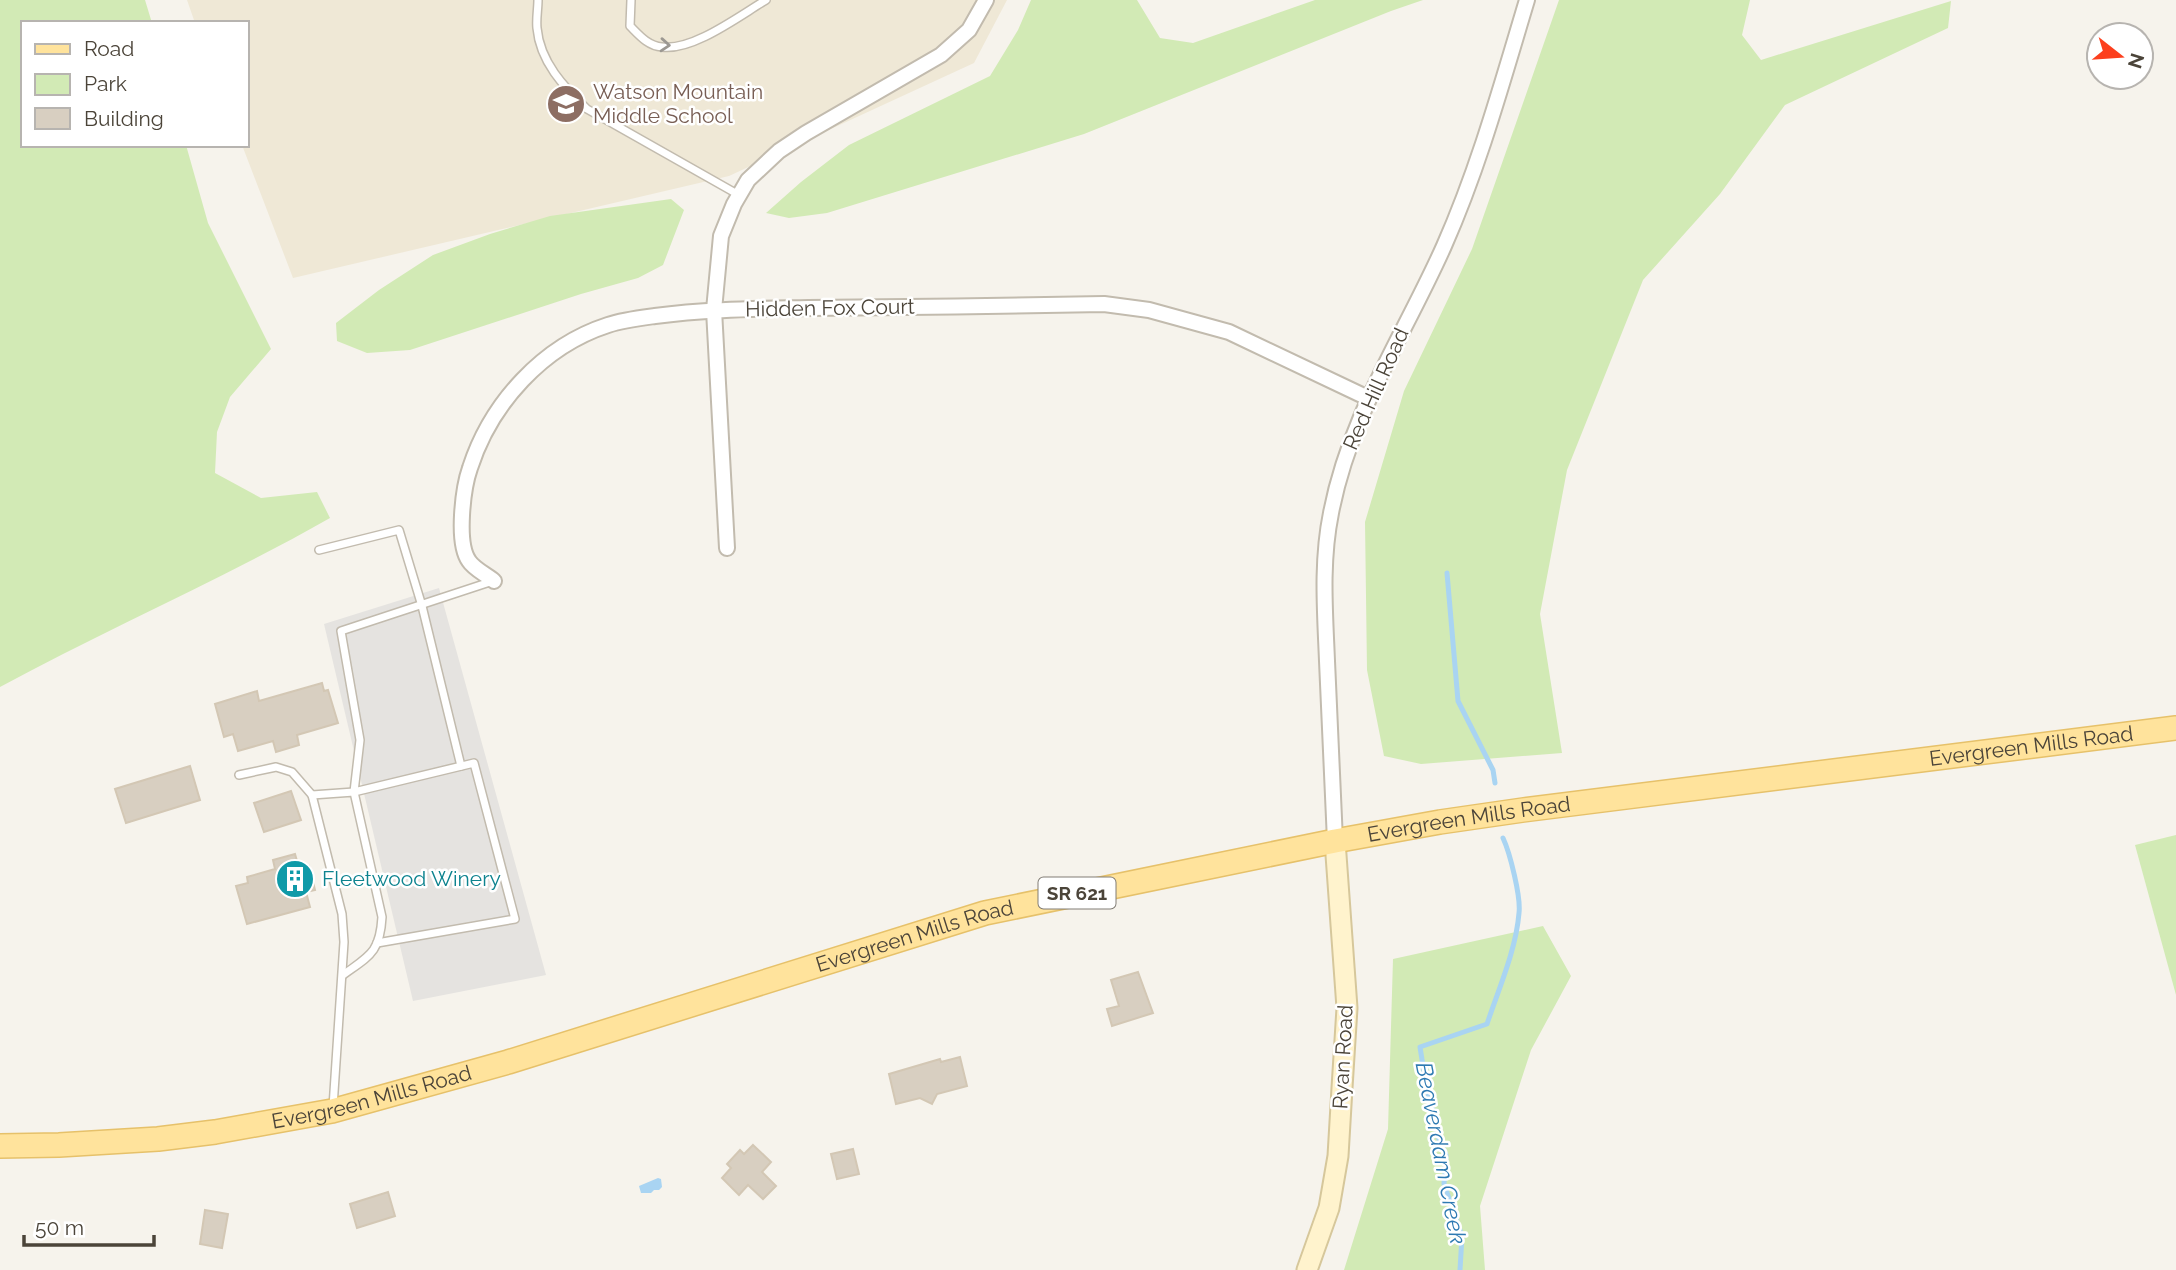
<svg xmlns="http://www.w3.org/2000/svg" width="2176" height="1270" font-family="Raleway,sans-serif">
<style>
.education{fill:#efe8d6}
.green{fill:#d2eab5}
.parking{fill:#e5e3e0}
.water{fill:#a9d4f2}
.lines{fill:none;stroke-linecap:round;stroke-linejoin:round}
.stream{stroke:#a9d4f2;stroke-width:5}
.building{fill:#d8cfc1;stroke:#d3c7b4;stroke-width:2}
.service-casing{stroke:#c2bbae;stroke-width:10}
.minor-casing{stroke:#c2bbae;stroke-width:18}
.secondary-casing{stroke:#d6c79b;stroke-width:23}
.primary-casing{stroke:#e6c16a;stroke-width:26}
.service{stroke:#fff;stroke-width:7}
.minor{stroke:#fff;stroke-width:14}
.secondary{stroke:#fff3cd;stroke-width:19}
.primary{stroke:#ffe39c;stroke-width:23}
.oneway{stroke:#9c9892}
.labels{text-anchor:middle;stroke-width:5;stroke-linejoin:round;paint-order:stroke}
.shield{fill:#fff;stroke:#817c74;stroke-width:2}
.shield-label{font-size:19px;font-weight:bold;fill:#4b4439}
.education-label{font-size:21px;fill:#785e54;stroke:#fff;text-anchor:start}
.street-label{font-size:21px;fill:#4b4439;stroke:#fff}
.culture-label{font-size:21px;fill:#0d838f;stroke:#fff;text-anchor:start}
.water-label{font-size:23px;font-style:italic;fill:#2e7ab2;stroke:#fff}
</style>
<rect width="100%" height="100%" fill="#f6f3ec"/>
<path class="education" d="M187 0H1007L974 63 729 176 293 278 242 145H247V23H195Z"/>
<g class="green">
<path d="M0 0H145L152 23H23V145H186L208 223 271 349 230 397 217 432 215 473 261 498 317 492 330 518C223 579 109 628 0 687Z"/>
<path d="M1031 0H1137L1160 38 1193 43 1315 0H1423L1391 11 1084 134 827 213 789 218 766 213 801 182 849 145 990 76 1018 30Z"/>
<path d="M1559 0H1750L1742 35 1761 60 1951 1 1948 28 1785 105 1720 194 1643 280 1567 470 1540 614 1562 753 1421 764 1384 756 1367 670 1365 522 1404 391 1472 249Z"/>
<path d="M671 199 684 210 663 265 638 278 581 294 410 350 367 353 337 341 336 323 379 290 433 255 490 234 550 216Z"/>
<path d="M2176 835V995L2135 845Z"/>
<path d="M1543 926 1571 976 1531 1050 1480 1206 1485 1270H1344L1388 1129 1393 959Z"/>
</g>
<path class="parking" d="M439 588 546 975 413 1001 324 624Z"/>
<path class="water" d="M658 1178 661 1179 662 1187 659 1190H654L651 1193H641L639 1186Z"/>
<g class="lines">
<g class="stream">
<path d="M1447 573 1458 701 1493 770 1495 783"/>
<path d="M1460 1270 1462 1236 1444 1184 1446 1155 1438 1137 1434 1113 1427 1091 1420 1047 1487 1024C1499 988 1516 950 1519 913 1521 897 1510 853 1503 838"/>
</g>
</g>
<g class="building">
<path d="M322 683 324 691 328 690 338 723 297 735 299 745 276 752 273 741 238 751 233 734 224 737 215 704 257 691 259 701Z"/>
<path d="M190 766 200 800 126 823 115 789Z"/>
<path d="M291 791 301 820 264 832 254 803Z"/>
<path d="M295 854 299 868 309 866 315 890 306 892 310 907 247 924 236 886 248 883 247 877 275 869 273 860Z"/>
<path d="M1138 972 1153 1013 1112 1026 1107 1009 1119 1006 1111 980Z"/>
<path d="M960 1057 967 1086 937 1094 932 1104 920 1098 896 1104 889 1074 940 1059 941 1062Z"/>
<path d="M753 1145 771 1162 762 1172 776 1186 763 1199 748 1185 739 1195 722 1178 731 1168 727 1164 740 1150 744 1154Z"/>
<path d="M853 1149 859 1174 837 1179 831 1154Z"/>
<path d="M388 1192 395 1216 357 1228 350 1204Z"/>
<path d="M205 1210 228 1214 222 1248 200 1244Z"/>
</g>
<g class="lines">
<defs>
<g id="service">
<path d="M538 0C538 9 536 19 537 28 540 62 564 87 587 109L739 195"/>
<path d="M631 0 630 26C639 35 648 46 662 47 693 51 739 16 766 0"/>
<path d="M319 550 399 530 422 606 461 766"/>
<path d="M239 775 276 767 292 772 312 795 342 914 344 942 333 1107"/>
<path d="M312 795 354 792 382 917C380 953 369 956 343 975"/>
<path d="M377 943 515 919 474 763 354 792 360 740 341 631 493 581"/>
</g>
<g id="minor">
<path d="M727 548 714 310 721 236 734 204 748 180 779 151 806 133 941 55 969 30 986 0"/>
<path d="M494 581C487 575 474 569 469 561 456 543 463 488 470 468 491 403 543 346 608 325 623 320 640 318 655 316 706 309 757 309 808 308 907 307 1005 306 1104 304L1149 310 1229 332 1368 398"/>
<path d="M1335 841C1332 781 1330 721 1327 661 1325 611 1321 562 1331 513 1350 414 1404 336 1444 246 1479 167 1502 83 1527 0"/>
</g>
<path id="secondary" d="M1307 1270 1329 1208 1338 1156 1342 1088 1347 1008 1335 841"/>
<g id="primary">
<path id="s1" d="M0 1146 59 1145 158 1139 215 1132 332 1111 508 1062 985 913 1335 841 1440 822 1523 810 2176 728"/>
</g>
</defs>
<use href="#service" class="service-casing"/>
<use href="#minor" class="minor-casing"/>
<use href="#secondary" class="secondary-casing"/>
<use href="#primary" class="primary-casing"/>
<use href="#service" class="service"/>
<use href="#minor" class="minor"/>
<use href="#secondary" class="secondary"/>
<use href="#primary" class="primary"/>
</g>
<defs><path id="oneway-chevron" d="M-2-3.5L2.5 0L-2 3.5" fill="none" stroke-width="1.6" stroke-linecap="round" stroke-linejoin="round" transform="scale(1.75)"/></defs>
<use class="oneway" href="#oneway-chevron" transform="translate(665 45) rotate(4)"/>
<defs>
<symbol id="school-disc" viewBox="-11 -11 22 22"><circle r="9.5" fill="#8d6e63" stroke="#fff"/><path d="M0-5L7-2L0 1L-7-2ZM-4 1L0 2.5L4 1V4Q0 6-4 4Z" fill="#fff"/></symbol>
<symbol id="building-disc" viewBox="-11 -11 22 22"><circle r="9.5" fill="#0f9aa8" stroke="#fff"/><path d="M-4-6H4V6H1V3H-1V6H-4ZM-2.5-4.3h1.7v1.8h-1.7ZM.8-4.3h1.7v1.8H.8ZM-2.5-1h1.7V.8h-1.7ZM.8-1h1.7V.8H.8Z" fill="#fff"/></symbol>
</defs>
<g fill-rule="evenodd">
<use href="#school-disc" x="544" y="82" width="44" height="44"/>
<use href="#building-disc" x="273" y="857" width="44" height="44"/>
</g>
<g class="labels">
<rect class="shield" x="1038.5" y="877.5" width="77" height="31" rx="5"/>
<g class="shield-label">
<text x="1077" y="900">SR 621</text>
</g>
<g class="education-label">
<text x="593" y="99">Watson Mountain<tspan x="593" dy="24">Middle School</tspan></text>
</g>
<g class="street-label">
<text transform="translate(830 308) rotate(-1)" y="7">Hidden Fox Court</text>
<text transform="translate(1376 389) rotate(-66)" y="7">Red Hill Road</text>
<text dy="7" stroke="none"><textPath href="#s1" startOffset="2077">Evergreen Mills Road</textPath></text>
<text dy="7" stroke="none"><textPath href="#s1" startOffset="1510">Evergreen Mills Road</textPath></text>
<text dy="7" stroke="none"><textPath href="#s1" startOffset="943">Evergreen Mills Road</textPath></text>
<text transform="translate(1343 1057) rotate(-87)" y="7">Ryan Road</text>
<text dy="7" stroke="none"><textPath href="#s1" startOffset="376">Evergreen Mills Road</textPath></text>
</g>
<g class="culture-label">
<text x="322" y="886">Fleetwood Winery</text>
</g>
<g class="water-label">
<text transform="translate(1441 1153) rotate(79)" y="8">Beaverdam Creek</text>
</g>
</g>
<rect x="21" y="21" width="228" height="126" fill="#ffffff" stroke="#b7b4b0" stroke-width="2"/>
<rect x="35" y="44" width="35" height="10" fill="#ffe39c" stroke="#b7b4b0" stroke-width="2"/>
<text x="84" y="56" font-size="21" fill="#4b4439">Road</text>
<rect x="35" y="74" width="35" height="21" fill="#d2eab5" stroke="#b7b4b0" stroke-width="2"/>
<text x="84" y="91" font-size="21" fill="#4b4439">Park</text>
<rect x="35" y="108" width="35" height="21" fill="#d8cfc1" stroke="#b7b4b0" stroke-width="2"/>
<text x="84" y="126" font-size="21" fill="#4b4439">Building</text>
<g transform="translate(2120 56) rotate(107)"><circle r="33" fill="#ffffff" stroke="#b7b4b0" stroke-width="2"/>
<path d="M0-5L12 26L0 18L-12 26Z" fill="#fc3f1d"/>
<text y="-10" font-size="19" font-weight="bold" text-anchor="middle" fill="#4b4439">N</text>
</g>
<path d="M24 1235v10h130v-10" fill="none" stroke="#4b4439" stroke-width="3.5"/>
<text x="35" y="1235" font-size="21" fill="#4b4439" stroke="#ffffff" stroke-width="5" paint-order="stroke">50 m</text>
</svg>
